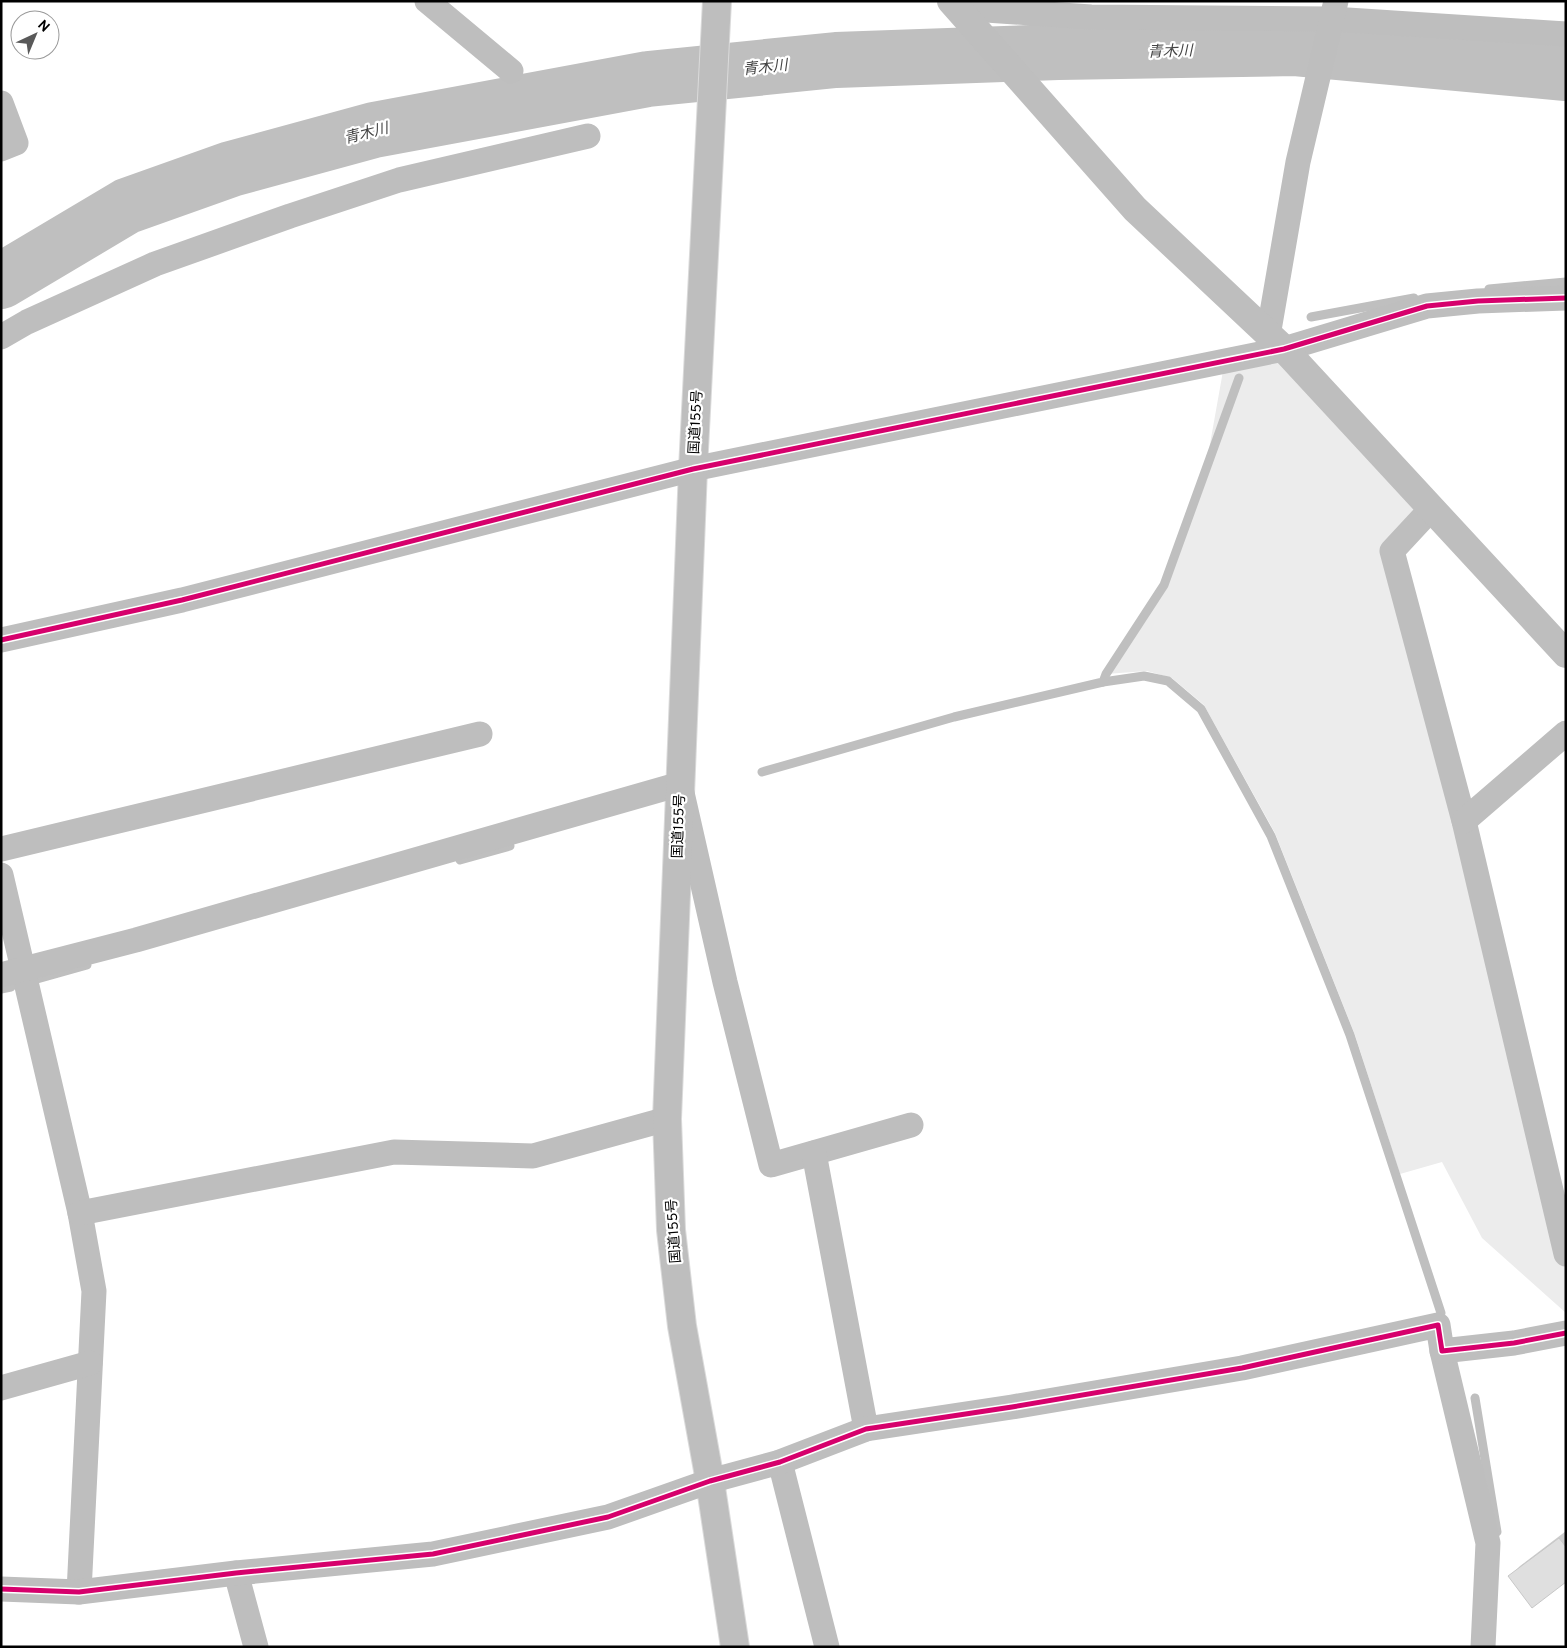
<svg xmlns="http://www.w3.org/2000/svg" width="1567" height="1648" font-family="Overpass,'Noto Sans JP',sans-serif">
<style>
.green{fill:#ececec}
.shadow{fill:#0003}
.lines{fill:none;stroke-linecap:round;stroke-linejoin:round}
.stream{stroke:#bfbfbf;stroke-width:9}
.river{stroke:#bfbfbf;stroke-width:56}
.building{fill:#dfdfdf;stroke:#c7c7c7}
.trunk-casing{stroke:#dbdbdb;stroke-width:30}
.minor{stroke:#bebebe;stroke-width:25}
.tertiary{stroke:#bebebe;stroke-width:28}
.trunk{stroke:#bebebe;stroke-width:28}
.cycleway-casing{stroke:#fff;stroke-width:8}
.cycleway{stroke:#d6006c;stroke-width:5}
.labels{text-anchor:middle;stroke-width:4.5;stroke-linejoin:round;paint-order:stroke}
.street-label{font-size:14px;fill:#000;stroke:#fff}
.water-label{font-size:15px;font-style:italic;fill:#444;stroke:#fff}
</style>
<rect width="100%" height="100%" fill="#fff"/>
<path class="green" d="M1268 336 1431 509 1392 552 1566 1257V1313L1482 1238 1442 1162 1400 1174 1355 1035 1275 833 1204 705 1172 678 1147 671 1106 674 1164 585 1205 472 1223 371Z"/>
<path class="shadow" d="M1566 1531V1580L1510 1577 1520 1566Z"/>
<g class="lines">
<g class="stream">
<path d="M1489 289 1566 282"/>
<path d="M1311 317 1414 298"/>
<path d="M1103 682 1144 676 1168 681 1201 709 1271 836 1350 1035 1441 1313"/>
<path d="M762 772 954 717 1103 682 1106 674 1164 585 1239 378"/>
<path d="M460 860 510 846"/>
<path d="M30 981 87 965"/>
<path d="M1 989 11 987"/>
<path d="M1475 1398 1497 1532"/>
</g>
<path class="river" d="M1 281 127 206 231 169 374 130 648 79 836 60 1058 52 1295 48 1566 73"/>
</g>
<path class="building" d="M1559 1538 1566 1547V1582L1532 1608 1508 1576Z"/>
<g class="lines">
<defs>
<path id="trunk" d="M717 1 693 469 667 1119 671 1230 682 1326 710 1481 735 1647"/>
</defs>
<use href="#trunk" class="trunk-casing"/>
<g class="minor">
<path d="M427 1 511 71"/>
<path d="M957 8 1091 17 1332 19 1566 34"/>
<path d="M1 103 16 143 1 149"/>
<path d="M1268 336 1298 162 1336 1"/>
<path d="M1 337 27 322 155 264 290 216 399 180 588 136"/>
<path d="M1431 509 1392 551 1464 821 1566 1254"/>
<path d="M1 640 182 600 693 469 1284 349 1427 306 1478 301 1566 298"/>
<path d="M1464 821 1566 733"/>
<path d="M1 849 480 734"/>
<path d="M1 875 80 1213 94 1291 79 1592"/>
<path d="M1 975 136 940 680 784 725 982 771 1165 911 1125"/>
<path d="M814 1153 866 1429"/>
<path d="M80 1213 394 1152 533 1156 667 1119"/>
<path d="M1442 1351 1488 1543 1483 1647"/>
<path d="M1 1388 90 1363"/>
<path d="M780 1462 827 1647"/>
<path d="M236 1573 256 1647"/>
<path d="M1 1589 79 1592 236 1573 433 1554 608 1517 710 1481 780 1462 866 1429 1012 1407 1242 1368 1438 1325 1442 1351 1514 1343 1566 1333"/>
</g>
<path class="tertiary" d="M951 1 1135 209 1284 349 1566 654"/>
<use href="#trunk" class="trunk"/>
<defs>
<g id="cycleway">
<path d="M1 640 182 600 693 469 1284 349 1427 306 1478 301 1566 298"/>
<path d="M1 1589 79 1592 236 1573 433 1554 608 1517 710 1481 780 1462 866 1429 1012 1407 1242 1368 1438 1325 1442 1351 1514 1343 1566 1333"/>
</g>
</defs>
<use href="#cycleway" class="cycleway-casing"/>
<use href="#cycleway" class="cycleway"/>
</g>
<g class="labels">
<g class="street-label">
<text transform="translate(695 422) rotate(-87)" y="5">国道155号</text>
<text transform="translate(678 826) rotate(-88)" y="5">国道155号</text>
<text transform="translate(673 1231) rotate(-94)" y="5">国道155号</text>
</g>
<g class="water-label">
<text transform="translate(1170 51) rotate(-2)" y="5">青木川</text>
<text transform="translate(765 67) rotate(-6)" y="5">青木川</text>
<text transform="translate(366 133) rotate(-14)" y="5">青木川</text>
</g>
</g>
<rect width="1567" height="1648" fill="none" stroke="#000000" stroke-width="5"/>
<g transform="translate(35 35) rotate(44)"><circle r="24" fill="#ffffff" stroke="#999999"/>
<path d="M0-4L9 19L0 12L-9 19Z" fill="#595959"/>
<text y="-8" font-size="14" font-weight="bold" text-anchor="middle" fill="#000000">N</text>
</g>
</svg>
